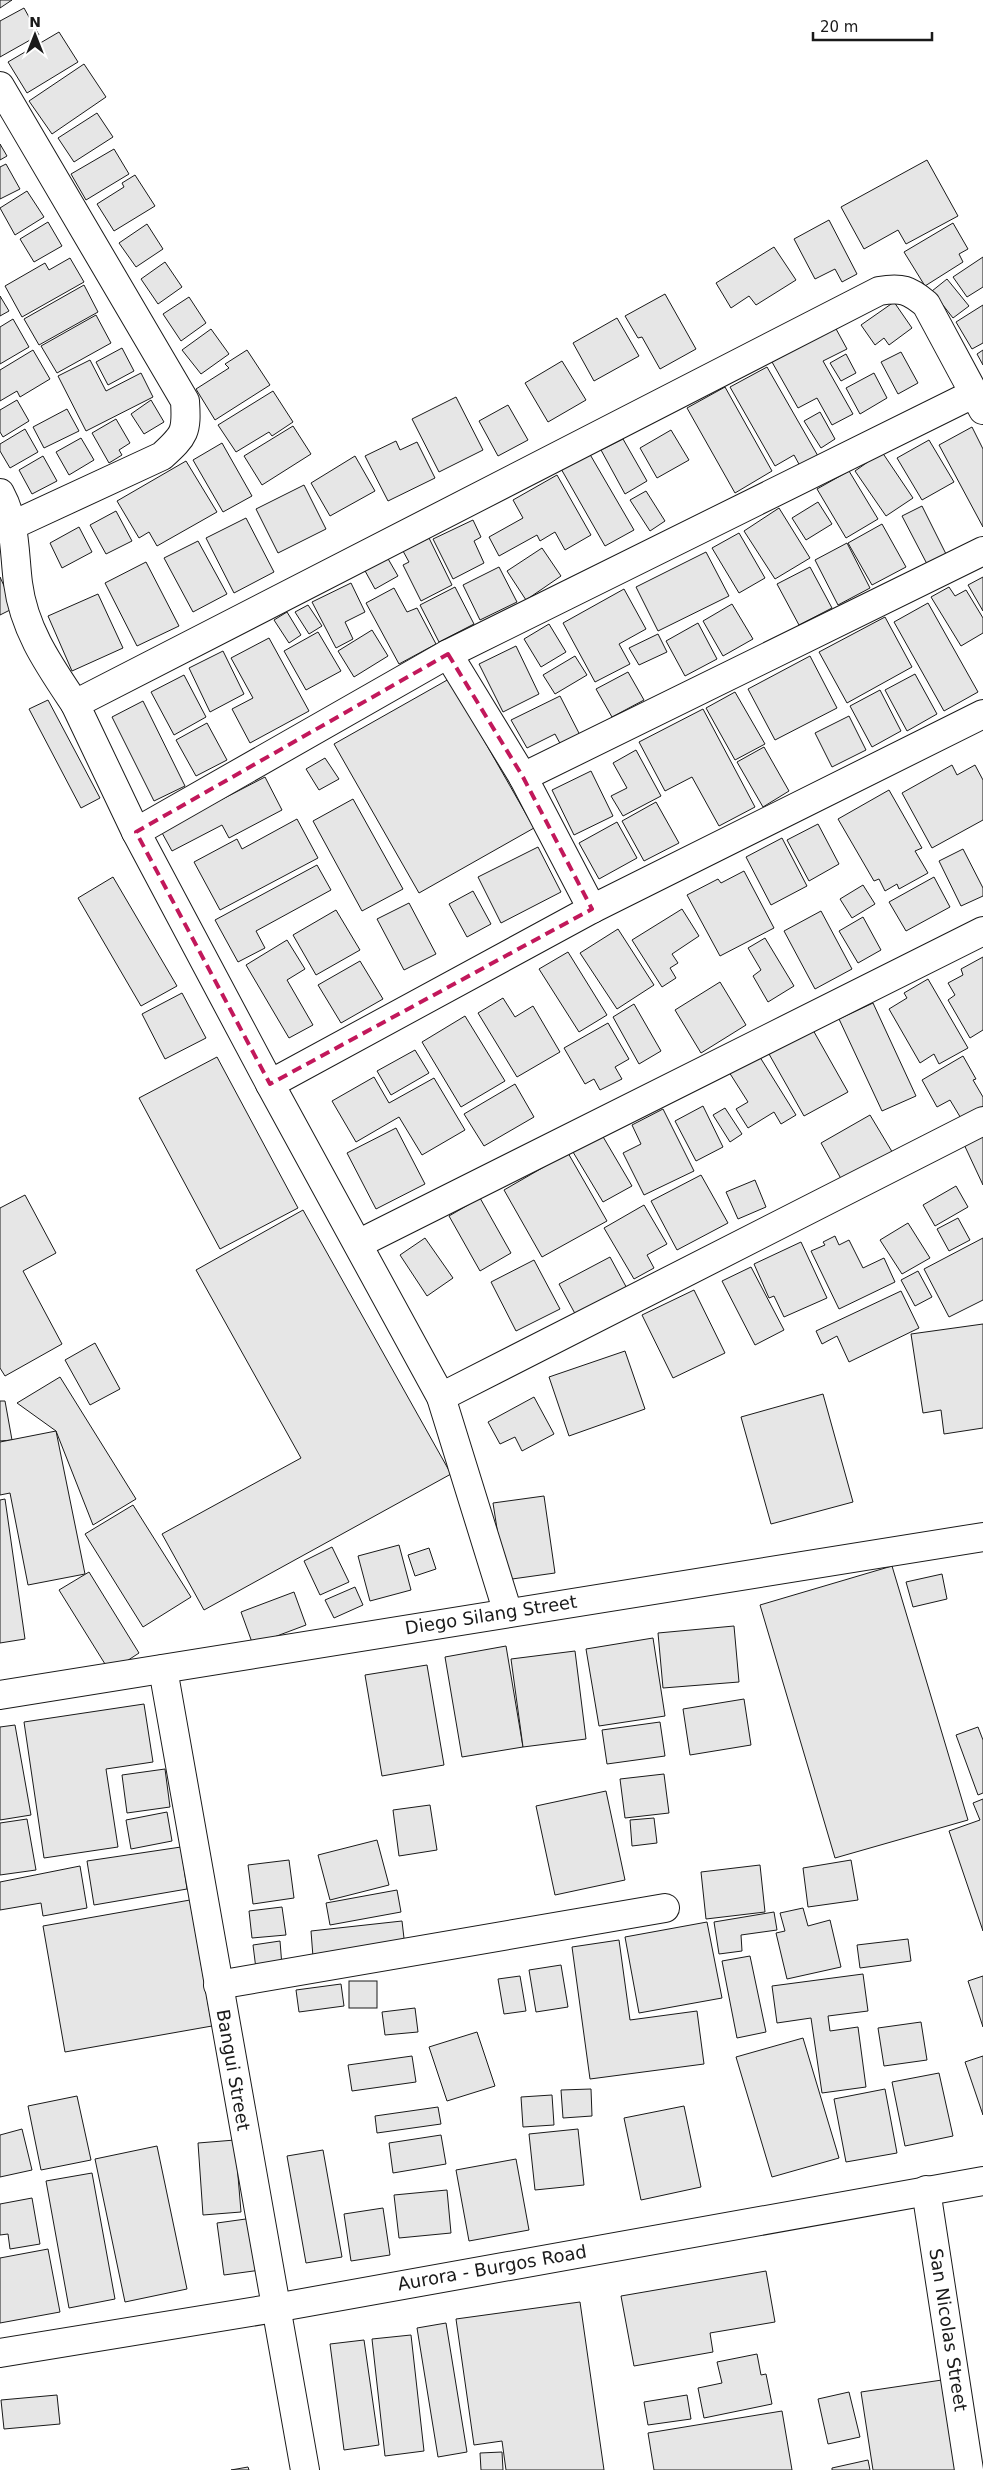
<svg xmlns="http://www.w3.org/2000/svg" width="983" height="2470" font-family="'DejaVu Sans',sans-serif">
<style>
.building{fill:#e6e6e6;stroke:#1a1a1a}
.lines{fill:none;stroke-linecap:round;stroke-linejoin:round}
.minor-casing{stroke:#1a1a1a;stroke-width:30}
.secondary-casing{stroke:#1a1a1a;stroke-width:30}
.minor{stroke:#fff;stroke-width:28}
.secondary{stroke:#fff;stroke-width:28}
.marked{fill:none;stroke:#c2185b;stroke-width:4;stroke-dasharray:10 6;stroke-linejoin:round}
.labels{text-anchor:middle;stroke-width:4;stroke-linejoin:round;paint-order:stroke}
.street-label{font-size:18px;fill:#1a1a1a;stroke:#fff}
</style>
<rect width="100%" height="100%" fill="#fff"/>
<g class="building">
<path d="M0 0H12L0 8Z"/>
<path d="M24 8 39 35 0 57V21Z"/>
<path d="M59 32 78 62 27 93 8 62Z"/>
<path d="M84 64 106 97 52 134 29 101Z"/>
<path d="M97 113 113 137 74 162 58 138Z"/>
<path d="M0 144 7 156 0 160Z"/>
<path d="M114 149 129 174 86 200 71 174Z"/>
<path d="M927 160 958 216 906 244 898 230 864 249 841 207Z"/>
<path d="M6 164 20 189 0 199V167Z"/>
<path d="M135 175 155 206 114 231 97 204 124 187 122 183Z"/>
<path d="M27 191 44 217 15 235 0 208Z"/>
<path d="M829 220 857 274 842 282 835 269 815 279 794 239Z"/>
<path d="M48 222 62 246 34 262 20 239Z"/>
<path d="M953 223 968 249 959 254 963 262 925 286 904 252Z"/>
<path d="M147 224 163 249 136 267 119 243Z"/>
<path d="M774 247 796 280 756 305 749 296 731 308 716 283Z"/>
<path d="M983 257V287L967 297 953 277Z"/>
<path d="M70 258 84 282 22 317 5 286 45 263 49 270Z"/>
<path d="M165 262 182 287 158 304 141 279Z"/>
<path d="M947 279 969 306 953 318 932 291Z"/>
<path d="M84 285 98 312 39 345 24 319Z"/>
<path d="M665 294 696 349 660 369 642 337 638 338 625 316Z"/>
<path d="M0 296 9 311 0 316Z"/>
<path d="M189 297 206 323 181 341 163 314Z"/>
<path d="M894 302 912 328 889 345 884 338 875 345 861 325Z"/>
<path d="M983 305V343L972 349 956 322Z"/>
<path d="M96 315 111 343 57 373 41 346Z"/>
<path d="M617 318 639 356 594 381 573 343Z"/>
<path d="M13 319 29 347 0 364V327Z"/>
<path d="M835 327 847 349 823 361 853 414 832 425 817 398 798 408 772 362Z"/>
<path d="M211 329 229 354 201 374 182 350Z"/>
<path d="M122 348 134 371 108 385 96 362Z"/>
<path d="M33 350 50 379 20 397 17 391 0 401V370Z"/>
<path d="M247 350 270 385 215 420 196 389 229 368 225 364Z"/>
<path d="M983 350V365L977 354Z"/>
<path d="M901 352 918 383 898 394 881 362Z"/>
<path d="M846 354 856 373 841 381 830 363Z"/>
<path d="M90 360 106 391 141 373 153 397 86 431 58 376Z"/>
<path d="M562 361 586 400 548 422 525 383Z"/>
<path d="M767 367 818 456 800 466 794 455 775 466 730 387Z"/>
<path d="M874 373 887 398 860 414 846 388Z"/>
<path d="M725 387 772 471 735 493 687 408Z"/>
<path d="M273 391 293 422 272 436 269 432 236 452 218 425Z"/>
<path d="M456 397 483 450 439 472 412 419Z"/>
<path d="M17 400 29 421 3 437 0 432V410Z"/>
<path d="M151 400 164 422 144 434 131 414Z"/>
<path d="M508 405 528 440 498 456 479 421Z"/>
<path d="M67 409 79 431 44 448 33 427Z"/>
<path d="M820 412 835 439 821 448 804 421Z"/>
<path d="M116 419 130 443 119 450 122 455 109 463 92 433Z"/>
<path d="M293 426 311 454 262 485 244 456Z"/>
<path d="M972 427 983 449V527L939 445Z"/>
<path d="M25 429 38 452 10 468 0 451V444Z"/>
<path d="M671 430 689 460 657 478 640 448Z"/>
<path d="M81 438 94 460 69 475 56 452Z"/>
<path d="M623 439 647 481 625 494 601 450Z"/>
<path d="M929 440 954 482 922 500 897 458Z"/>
<path d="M396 441 400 450 417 442 435 478 388 501 365 456Z"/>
<path d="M222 443 252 496 223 512 193 460Z"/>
<path d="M588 451 634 530 605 546 560 467Z"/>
<path d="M882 452 913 498 886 516 855 471Z"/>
<path d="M43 456 57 481 32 494 19 470Z"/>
<path d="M355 456 375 491 330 516 311 483Z"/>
<path d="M186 461 217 512 157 546 149 532 139 538 117 501Z"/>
<path d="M849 471 878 519 846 538 817 489Z"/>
<path d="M557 475 591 535 565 550 555 532 540 541 537 535 499 556 489 537 523 518 513 500Z"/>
<path d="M304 485 326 529 278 553 256 509Z"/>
<path d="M646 491 665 521 650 531 630 500Z"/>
<path d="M818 502 832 524 806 540 792 518Z"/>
<path d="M922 506 946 554 927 564 902 516Z"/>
<path d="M779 508 810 558 775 579 744 531Z"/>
<path d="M116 511 132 541 106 554 90 525Z"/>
<path d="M246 518 274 572 234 593 206 538Z"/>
<path d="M473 520 481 537 474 541 484 563 453 579 433 539Z"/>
<path d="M882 524 906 567 872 585 848 543Z"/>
<path d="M79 527 92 552 62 568 50 543Z"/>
<path d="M739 533 765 578 739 593 712 548Z"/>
<path d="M429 538 452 585 421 601 403 565 409 562 403 551Z"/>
<path d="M198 541 227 594 193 612 164 558Z"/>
<path d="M847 543 870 588 838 605 815 560Z"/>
<path d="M542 548 561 576 526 600 507 571Z"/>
<path d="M706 552 729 596 658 631 636 587Z"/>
<path d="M387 557 398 576 375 589 364 569Z"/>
<path d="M146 562 179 626 137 646 105 583Z"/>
<path d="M499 567 517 602 480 620 463 585Z"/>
<path d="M810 567 832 608 799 625 777 584Z"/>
<path d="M0 577 14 608 0 615Z"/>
<path d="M983 577V611L968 585Z"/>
<path d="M351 583 365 612 345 622 353 639 336 648 312 602Z"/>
<path d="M455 587 474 624 439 642 420 605Z"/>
<path d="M949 587 955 596 966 590 983 618V633L961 646 931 597Z"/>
<path d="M394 588 407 612 417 608 436 644 399 664 366 603Z"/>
<path d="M624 589 646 629 619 644 630 664 595 682 563 623Z"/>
<path d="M98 594 123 648 72 671 48 616Z"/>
<path d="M928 603 978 692 944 711 894 622Z"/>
<path d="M732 604 753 639 723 656 703 621Z"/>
<path d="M308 605 322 626 309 634 295 612Z"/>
<path d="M287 612 301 635 289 643 274 620Z"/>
<path d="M885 617 912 667 847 703 819 652Z"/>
<path d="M698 623 717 659 685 676 666 641Z"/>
<path d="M549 624 566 652 541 667 524 639Z"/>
<path d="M372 630 388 656 354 677 338 651Z"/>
<path d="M318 632 341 671 306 690 284 651Z"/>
<path d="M658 634 667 652 639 665 629 648Z"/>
<path d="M269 638 309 711 250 743 232 709 253 698 231 658Z"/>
<path d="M516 646 539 694 503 712 479 664Z"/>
<path d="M223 651 244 694 210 712 189 668Z"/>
<path d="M575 656 587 675 555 694 543 675Z"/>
<path d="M810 656 837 708 775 740 748 689Z"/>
<path d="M628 672 644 700 612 717 596 689Z"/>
<path d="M915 674 937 714 907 731 885 690Z"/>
<path d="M184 675 206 717 174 735 151 692Z"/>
<path d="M449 679 534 828 419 893 334 744Z"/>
<path d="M880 690 901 731 872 747 850 706Z"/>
<path d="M735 692 765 744 735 760 706 708Z"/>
<path d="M560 696 582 739 563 749 555 734 527 748 511 720Z"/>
<path d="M48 700 100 798 81 808 29 709Z"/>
<path d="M143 701 185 786 154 801 112 717Z"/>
<path d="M703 709 755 807 719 826 692 777 665 791 639 742Z"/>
<path d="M849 716 866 750 832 767 815 733Z"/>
<path d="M207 723 227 760 196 776 176 740Z"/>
<path d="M764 747 789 791 763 807 737 762Z"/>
<path d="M636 750 661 796 623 816 611 796 627 788 613 763Z"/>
<path d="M325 758 339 779 319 790 306 769Z"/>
<path d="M952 765 957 775 975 765 983 780V820L932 848 902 793Z"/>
<path d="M591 771 613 816 574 835 552 790Z"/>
<path d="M265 777 282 810 229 838 222 825 172 851 161 831Z"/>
<path d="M889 790 922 848 915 851 928 873 899 889 897 884 885 891 879 879 874 881 838 819Z"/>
<path d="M353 799 403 889 362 911 313 821Z"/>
<path d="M656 802 679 843 644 861 622 821Z"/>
<path d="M297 819 318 858 220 910 194 862 237 839 242 849Z"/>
<path d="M617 822 637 858 599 879 579 843Z"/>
<path d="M818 824 839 864 809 881 787 840Z"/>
<path d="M782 838 807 886 771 905 746 857Z"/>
<path d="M538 847 561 892 501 923 478 877Z"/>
<path d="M963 849 983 888V896L961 906 939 861Z"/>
<path d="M317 865 331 890 256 931 265 948 238 962 215 920Z"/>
<path d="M744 871 774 928 720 956 687 895 718 879 721 883Z"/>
<path d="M113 877 177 986 141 1006 78 898Z"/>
<path d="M934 877 950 907 906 931 889 902Z"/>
<path d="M863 885 875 904 852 918 840 899Z"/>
<path d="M473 891 491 924 467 937 449 904Z"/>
<path d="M409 903 436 954 404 970 377 919Z"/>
<path d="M682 909 699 936 672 954 678 963 670 968 676 978 662 987 632 940Z"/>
<path d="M336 910 360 950 316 975 293 935Z"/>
<path d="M821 911 852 969 815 989 784 931Z"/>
<path d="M863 917 881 950 858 963 839 931Z"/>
<path d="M618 929 654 985 617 1009 580 953Z"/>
<path d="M765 938 794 986 768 1002 753 976 761 970 748 948Z"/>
<path d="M287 940 305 969 287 980 313 1025 289 1038 246 965Z"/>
<path d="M568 952 607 1015 579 1032 539 969Z"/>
<path d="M983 957V1030L970 1038 948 1000 955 995 948 983 963 975 961 969Z"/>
<path d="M360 961 383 999 341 1023 318 985Z"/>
<path d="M928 979 968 1048 939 1064 934 1054 920 1063 889 1009 907 998 904 993Z"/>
<path d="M720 982 746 1025 701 1053 675 1010Z"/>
<path d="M182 993 206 1038 165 1059 142 1014Z"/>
<path d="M503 998 515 1017 533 1006 560 1052 517 1077 478 1013Z"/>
<path d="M873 1003 916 1096 882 1111 839 1019Z"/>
<path d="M634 1004 661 1051 639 1064 613 1017Z"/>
<path d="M465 1016 505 1081 461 1107 422 1042Z"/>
<path d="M608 1023 629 1059 615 1067 622 1079 600 1090 594 1079 585 1084 564 1048Z"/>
<path d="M813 1030 848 1092 804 1116 769 1054Z"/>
<path d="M415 1050 429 1073 391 1095 377 1071Z"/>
<path d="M758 1054 796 1115 781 1124 774 1112 748 1128 736 1109 748 1102 729 1072Z"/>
<path d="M963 1056 976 1079 973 1080 983 1097V1107L962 1120 950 1100 937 1107 922 1080Z"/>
<path d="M217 1057 298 1208 220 1249 139 1098Z"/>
<path d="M374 1077 389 1103 434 1078 465 1130 422 1155 399 1117 356 1142 332 1101Z"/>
<path d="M515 1084 534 1117 484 1146 464 1114Z"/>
<path d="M703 1106 723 1147 696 1161 675 1121Z"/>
<path d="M725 1108 742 1134 730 1142 713 1115Z"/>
<path d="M663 1109 694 1171 644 1195 623 1153 641 1144 632 1125Z"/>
<path d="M870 1115 894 1155 844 1184 821 1143Z"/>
<path d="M983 1127V1185L961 1138Z"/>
<path d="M396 1128 425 1184 376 1209 347 1153Z"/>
<path d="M602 1135 632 1186 603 1202 573 1152Z"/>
<path d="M568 1153 607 1221 542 1257 504 1190Z"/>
<path d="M701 1175 728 1223 677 1250 651 1201Z"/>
<path d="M755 1180 766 1207 738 1219 726 1192Z"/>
<path d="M956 1186 968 1207 935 1226 923 1205Z"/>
<path d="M25 1195 56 1253 23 1271 62 1344 5 1376 0 1368V1208Z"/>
<path d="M480 1198 511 1253 480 1271 449 1216Z"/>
<path d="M644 1205 667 1244 647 1255 654 1268 634 1279 604 1228Z"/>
<path d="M303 1210 451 1474 204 1610 162 1534 301 1458 196 1270Z"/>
<path d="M958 1218 970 1240 949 1251 937 1229Z"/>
<path d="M908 1223 930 1258 902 1274 880 1240Z"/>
<path d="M835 1236 839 1245 849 1240 863 1268 884 1258 895 1282 839 1309 811 1251 825 1245 823 1242Z"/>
<path d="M425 1238 453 1278 427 1296 400 1255Z"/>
<path d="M983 1238V1300L949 1317 924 1269Z"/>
<path d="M801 1242 827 1298 784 1317 774 1296 769 1298 754 1264Z"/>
<path d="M610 1257 630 1294 579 1321 559 1284Z"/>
<path d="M534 1260 560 1309 516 1331 491 1282Z"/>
<path d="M751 1267 784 1330 755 1345 722 1281Z"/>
<path d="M918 1271 932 1297 915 1306 901 1280Z"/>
<path d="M694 1290 725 1353 673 1378 642 1315Z"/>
<path d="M901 1291 919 1328 849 1362 837 1336 822 1344 816 1331Z"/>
<path d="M983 1324V1428L944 1434 941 1410 923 1413 911 1334Z"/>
<path d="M95 1343 120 1389 90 1405 65 1360Z"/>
<path d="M625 1351 645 1409 569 1436 549 1377Z"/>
<path d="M60 1377 136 1499 93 1525 56 1431 17 1403Z"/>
<path d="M823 1394 853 1502 771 1524 741 1417Z"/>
<path d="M534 1397 554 1434 522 1451 515 1437 500 1444 488 1422Z"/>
<path d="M0 1401H5L12 1440 0 1441Z"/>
<path d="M56 1431 85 1574 28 1585 10 1493 0 1495V1442Z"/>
<path d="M544 1496 555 1573 505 1580 493 1503Z"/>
<path d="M5 1499 25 1639 0 1643V1500Z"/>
<path d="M133 1505 191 1597 143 1627 85 1534Z"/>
<path d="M399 1545 411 1590 370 1601 358 1556Z"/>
<path d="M332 1547 349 1582 320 1595 304 1561Z"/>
<path d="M429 1548 436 1569 415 1576 408 1555Z"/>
<path d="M892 1566 968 1820 835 1858 760 1605Z"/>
<path d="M89 1572 139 1653 110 1672 59 1590Z"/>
<path d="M942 1574 947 1599 913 1607 906 1582Z"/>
<path d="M355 1587 363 1605 334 1618 325 1600Z"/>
<path d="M294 1592 306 1625 253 1645 241 1612Z"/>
<path d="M734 1626 739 1682 663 1688 658 1633Z"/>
<path d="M653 1638 665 1716 599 1726 586 1649Z"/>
<path d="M506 1646 523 1747 462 1757 445 1657Z"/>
<path d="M575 1651 586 1739 523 1747 511 1659Z"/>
<path d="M427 1665 444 1765 382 1776 365 1675Z"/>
<path d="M744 1699 751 1745 690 1755 683 1709Z"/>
<path d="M144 1704 153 1762 106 1769 118 1847 44 1858 24 1722Z"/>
<path d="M660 1722 665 1756 607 1764 602 1730Z"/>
<path d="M15 1725 31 1815 0 1820V1727Z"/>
<path d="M978 1727 983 1740V1793L978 1795 956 1735Z"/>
<path d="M165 1769 170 1807 127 1813 122 1775Z"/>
<path d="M664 1774 669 1813 625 1818 620 1779Z"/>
<path d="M606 1791 625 1880 555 1895 536 1806Z"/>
<path d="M983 1799V1931L949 1831 980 1820 973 1803Z"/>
<path d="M430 1805 437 1850 399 1856 393 1810Z"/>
<path d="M167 1812 172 1841 131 1849 126 1820Z"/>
<path d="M654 1818 657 1843 632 1846 630 1820Z"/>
<path d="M27 1819 36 1870 0 1875V1823Z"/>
<path d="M377 1840 389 1885 330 1900 318 1855Z"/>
<path d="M181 1847 187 1889 94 1905 87 1861Z"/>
<path d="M289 1860 294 1898 253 1904 248 1865Z"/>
<path d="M851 1860 858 1900 808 1907 803 1868Z"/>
<path d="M760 1865 765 1912 706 1919 701 1872Z"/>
<path d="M80 1866 87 1908 43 1916 41 1903 0 1910V1882Z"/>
<path d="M397 1890 401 1912 330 1925 326 1903Z"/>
<path d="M190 1900 212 2026 65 2052 43 1926Z"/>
<path d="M282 1907 286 1935 252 1938 249 1911Z"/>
<path d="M803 1908 808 1926 830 1920 841 1967 787 1979 776 1933 785 1931 780 1913Z"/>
<path d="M774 1912 777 1930 741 1935 742 1951 719 1954 714 1922Z"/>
<path d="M402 1921 405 1947 313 1957 311 1931Z"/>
<path d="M707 1922 722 1998 639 2013 625 1937Z"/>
<path d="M908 1939 911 1961 860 1968 857 1945Z"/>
<path d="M619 1940 630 2020 697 2011 704 2064 590 2079 572 1947Z"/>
<path d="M280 1941 282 1966 256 1969 253 1945Z"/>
<path d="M750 1956 766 2032 737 2038 722 1961Z"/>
<path d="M561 1965 568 2007 536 2012 529 1970Z"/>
<path d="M863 1974 868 2011 828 2016 830 2031 858 2027 866 2087 822 2093 811 2018 777 2023 772 1986Z"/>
<path d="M520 1976 526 2011 504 2014 498 1979Z"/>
<path d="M983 1976V2027L968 1981Z"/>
<rect x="349" y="1981" width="28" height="27"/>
<path d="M341 1984 344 2006 299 2012 296 1990Z"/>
<path d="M415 2008 418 2032 385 2035 382 2012Z"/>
<path d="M921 2022 927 2060 884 2066 878 2028Z"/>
<path d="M477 2032 495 2086 447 2101 429 2047Z"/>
<path d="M803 2038 839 2158 772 2177 736 2057Z"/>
<path d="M412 2056 416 2082 352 2091 348 2065Z"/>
<path d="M983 2056V2115L965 2062Z"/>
<path d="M939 2073 953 2136 905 2146 892 2082Z"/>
<path d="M591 2089 592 2116 563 2118 561 2090Z"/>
<path d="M885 2089 897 2153 846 2162 834 2099Z"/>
<path d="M552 2095 554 2125 523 2127 521 2097Z"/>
<path d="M77 2096 91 2160 41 2170 28 2106Z"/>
<path d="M684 2106 701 2187 641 2200 624 2118Z"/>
<path d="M438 2107 441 2124 377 2133 375 2116Z"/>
<path d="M22 2129 32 2170 0 2177V2135Z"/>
<path d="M578 2129 584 2185 535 2190 529 2134Z"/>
<path d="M441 2135 446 2164 393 2173 389 2143Z"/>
<path d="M235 2140 241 2212 203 2215 198 2143Z"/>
<path d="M157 2146 187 2289 125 2302 95 2159Z"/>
<path d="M323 2150 342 2257 306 2263 287 2156Z"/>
<path d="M516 2159 529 2230 469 2241 456 2170Z"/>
<path d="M92 2173 115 2299 69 2308 46 2181Z"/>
<path d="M447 2190 451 2233 399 2238 394 2195Z"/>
<path d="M32 2198 40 2244 10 2249 8 2234 0 2235V2204Z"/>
<path d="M383 2208 390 2255 351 2261 344 2214Z"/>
<path d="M253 2218 261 2270 224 2275 217 2223Z"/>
<path d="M48 2249 60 2312 0 2323V2258Z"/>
<path d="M766 2271 775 2322 710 2333 713 2352 634 2366 621 2296Z"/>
<path d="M580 2302 604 2470H506L502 2441 474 2445 456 2319Z"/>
<path d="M446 2323 467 2452 438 2457 417 2328Z"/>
<path d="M411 2335 424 2451 385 2456 372 2339Z"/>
<path d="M364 2340 379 2445 344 2450 330 2344Z"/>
<path d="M757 2354 761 2375 766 2374 772 2404 704 2418 698 2388 722 2383 717 2362Z"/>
<path d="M942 2380 957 2470H873L861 2392Z"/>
<path d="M849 2392 860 2437 828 2444 818 2399Z"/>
<path d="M57 2395 60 2424 4 2429 1 2400Z"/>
<path d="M687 2395 691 2419 648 2425 644 2402Z"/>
<path d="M782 2411 792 2470H654L648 2433Z"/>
<path d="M502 2452 503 2470H481L480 2453Z"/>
<path d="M868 2460 870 2470H832V2468Z"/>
<path d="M248 2467 249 2470H231Z"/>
</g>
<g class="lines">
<defs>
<g id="minor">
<path d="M0 86 185 401C187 432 185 435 162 456L13 525"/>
<path d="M0 493C16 522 14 551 18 583 24 630 49 665 75 704"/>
<path d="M448 654 523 777 592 909"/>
<path d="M523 777 983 551"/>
<path d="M136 832 448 654 973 394"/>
<path d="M270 1084 592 909 983 714"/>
<path d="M358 1244 983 931"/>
<path d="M441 1397 983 1121"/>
<path d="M508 1613 441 1397 270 1084 136 832 75 704 879 291C902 287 909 290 926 304L983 410"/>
<path d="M163 1669 305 2470"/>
<path d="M0 1695 983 1537"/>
<path d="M218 1985 665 1908"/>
<path d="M926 2190 969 2470"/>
</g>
<path id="secondary" d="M0 2353 275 2308 983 2181"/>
</defs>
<use href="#minor" class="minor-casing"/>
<use href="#secondary" class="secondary-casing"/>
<use href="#minor" class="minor"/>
<use href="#secondary" class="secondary"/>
</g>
<path class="marked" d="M448 654 523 777 592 909 270 1084 136 832Z"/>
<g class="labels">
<g class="street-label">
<text transform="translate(491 1615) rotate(-9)" y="6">Diego Silang Street</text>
<text transform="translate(233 2070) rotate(80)" y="6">Bangui Street</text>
<text transform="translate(492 2268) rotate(-10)" y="6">Aurora - Burgos Road</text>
<text transform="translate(948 2330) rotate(81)" y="6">San Nicolas Street</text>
</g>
</g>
<g transform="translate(35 35)" stroke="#ffffff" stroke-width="4" paint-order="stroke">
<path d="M0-4L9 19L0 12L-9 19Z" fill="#1a1a1a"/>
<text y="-8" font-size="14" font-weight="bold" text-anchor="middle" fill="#1a1a1a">N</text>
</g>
<path d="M813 32v8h119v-8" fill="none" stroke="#1a1a1a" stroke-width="2.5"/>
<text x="820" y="32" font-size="15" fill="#1a1a1a" stroke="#ffffff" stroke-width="4" paint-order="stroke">20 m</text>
</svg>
